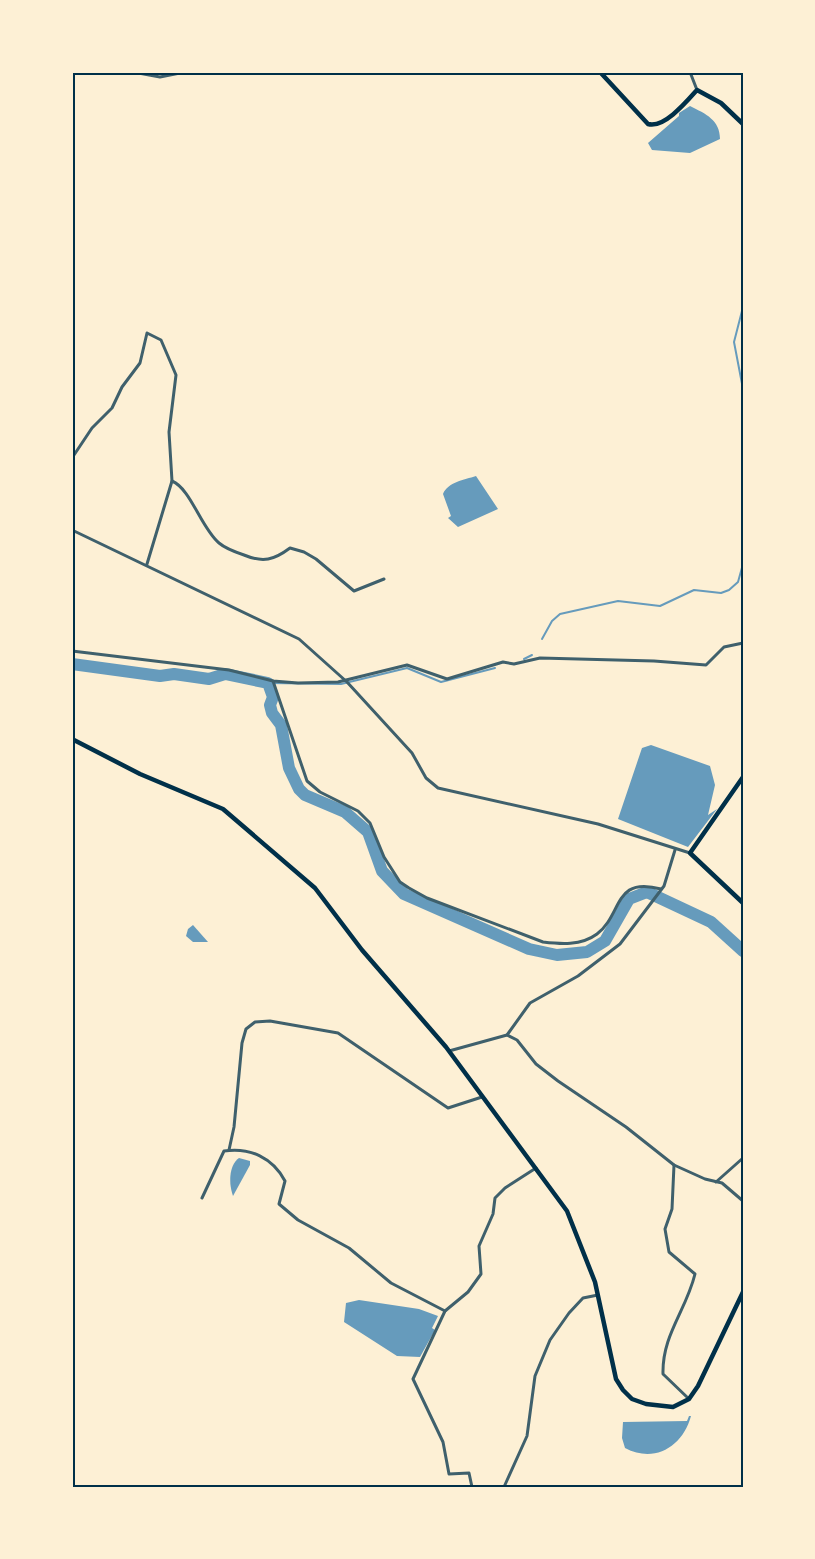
<svg xmlns="http://www.w3.org/2000/svg" width="815" height="1559" font-family="Cabin,sans-serif">
<style>
.water{fill:#669bbc}
.lines{fill:none;stroke-linecap:round;stroke-linejoin:round}
.stream{stroke:#669bbc;stroke-width:2}
.river{stroke:#669bbc;stroke-width:12}
.minor{stroke:#3f606c;stroke-width:3}
.secondary{stroke:#003049;stroke-width:4.5}
.primary{stroke:#003049;stroke-width:4.5}
.neatline{fill:none;stroke:#003049;stroke-width:2}
</style>
<rect width="100%" height="100%" fill="#fdf0d5"/>
<g class="water">
<path d="M690 106C706 114 720 120 720 139L690 153 652 150 648 143 679 116V113Z"/>
<path d="M476 476 498 509 458 527 448 518 451 516 443 494C448 482 464 480 476 476Z"/>
<path d="M651 745 710 766 715 785 708 815 717 809 688 847 618 819 642 748Z"/>
<path d="M193 925 208 942H193L186 936 188 929Z"/>
<path d="M239 1158 250 1161V1165L233 1196C229 1185 228 1166 239 1158Z"/>
<path d="M359 1300 419 1309 438 1316 432 1328 435 1330 420 1357 397 1356 344 1322 346 1303Z"/>
<path d="M689 1416H691C683 1446 655 1464 625 1448L622 1438 623 1422 687 1421Z"/>
</g>
<g class="lines">
<g class="stream">
<path d="M743 307 734 342 743 389"/>
<path d="M542 639 552 621 560 614 618 601 660 606 694 590 721 593 729 590 738 582 743 564"/>
<path d="M524 659 532 655"/>
<path d="M268 683 341 684 407 668 441 682 495 668"/>
</g>
<path class="river" d="M72 664 160 676 174 674 209 679 225 674 268 683 273 697 270 705 272 713 281 725 289 768 299 789 305 795 345 812 368 832 382 871 404 894 529 949 557 955 587 952 605 941 629 899 647 892 711 922 743 951"/>
<g class="minor">
<path d="M133 72 160 77 185 72"/>
<path d="M283 72H294"/>
<path d="M690 72 697 90"/>
<path d="M72 458 92 428 112 408 122 387 140 363 147 333 161 340 176 375 169 432 172 481 147 564"/>
<path d="M172 481C191 489 201 528 219 543 226 549 235 552 244 555 263 563 274 560 290 548L304 552 316 559 354 591 384 579"/>
<path d="M72 530 299 639 347 682 412 753 426 778 438 788 598 824 690 853"/>
<path d="M72 651 229 670 273 681 298 683 338 682 407 665 447 679 503 662 514 664 540 658 654 661 706 665 724 647 743 643"/>
<path d="M273 681 307 781 320 792 358 811 370 823 384 857 400 882 409 888 427 898 543 942C560 944 581 946 597 934 623 914 613 876 661 889"/>
<path d="M507 1035 517 1040 536 1064 558 1081 626 1127 674 1165 705 1179 722 1183 743 1201"/>
<path d="M449 1051 507 1035 530 1003 578 976 620 944 664 886 675 850"/>
<path d="M229 1150 234 1127 242 1043 246 1029 255 1022 270 1021 338 1033 448 1108 482 1097"/>
<path d="M674 1165 672 1209 665 1229 669 1252 695 1274C686 1311 662 1335 663 1374L689 1399"/>
<path d="M716 1182 743 1158"/>
<path d="M202 1198 224 1151C250 1147 273 1158 285 1181L279 1204 298 1220 349 1248 391 1283 445 1311"/>
<path d="M472 1487 469 1473 449 1474 443 1442 413 1379 445 1311 468 1292 481 1274 479 1246 493 1214 495 1198 505 1188 536 1168"/>
<path d="M504 1487 527 1436 535 1376 550 1340 569 1313 583 1298 598 1295"/>
</g>
<g class="secondary">
<path d="M600 72 648 124C664 129 688 100 697 90L721 103 743 124"/>
<path d="M743 777 690 853 743 903"/>
</g>
<path class="primary" d="M72 739 140 774 223 809 315 888 362 950 446 1047 567 1211 595 1282 616 1379 623 1390 632 1399 646 1404 673 1407 689 1399 698 1386 743 1292"/>
</g>
<rect width="815" height="1559" fill="none" stroke="#fdf0d5" stroke-width="147"/>
<rect x="74" y="74" width="668" height="1412" class="neatline"/>
</svg>
